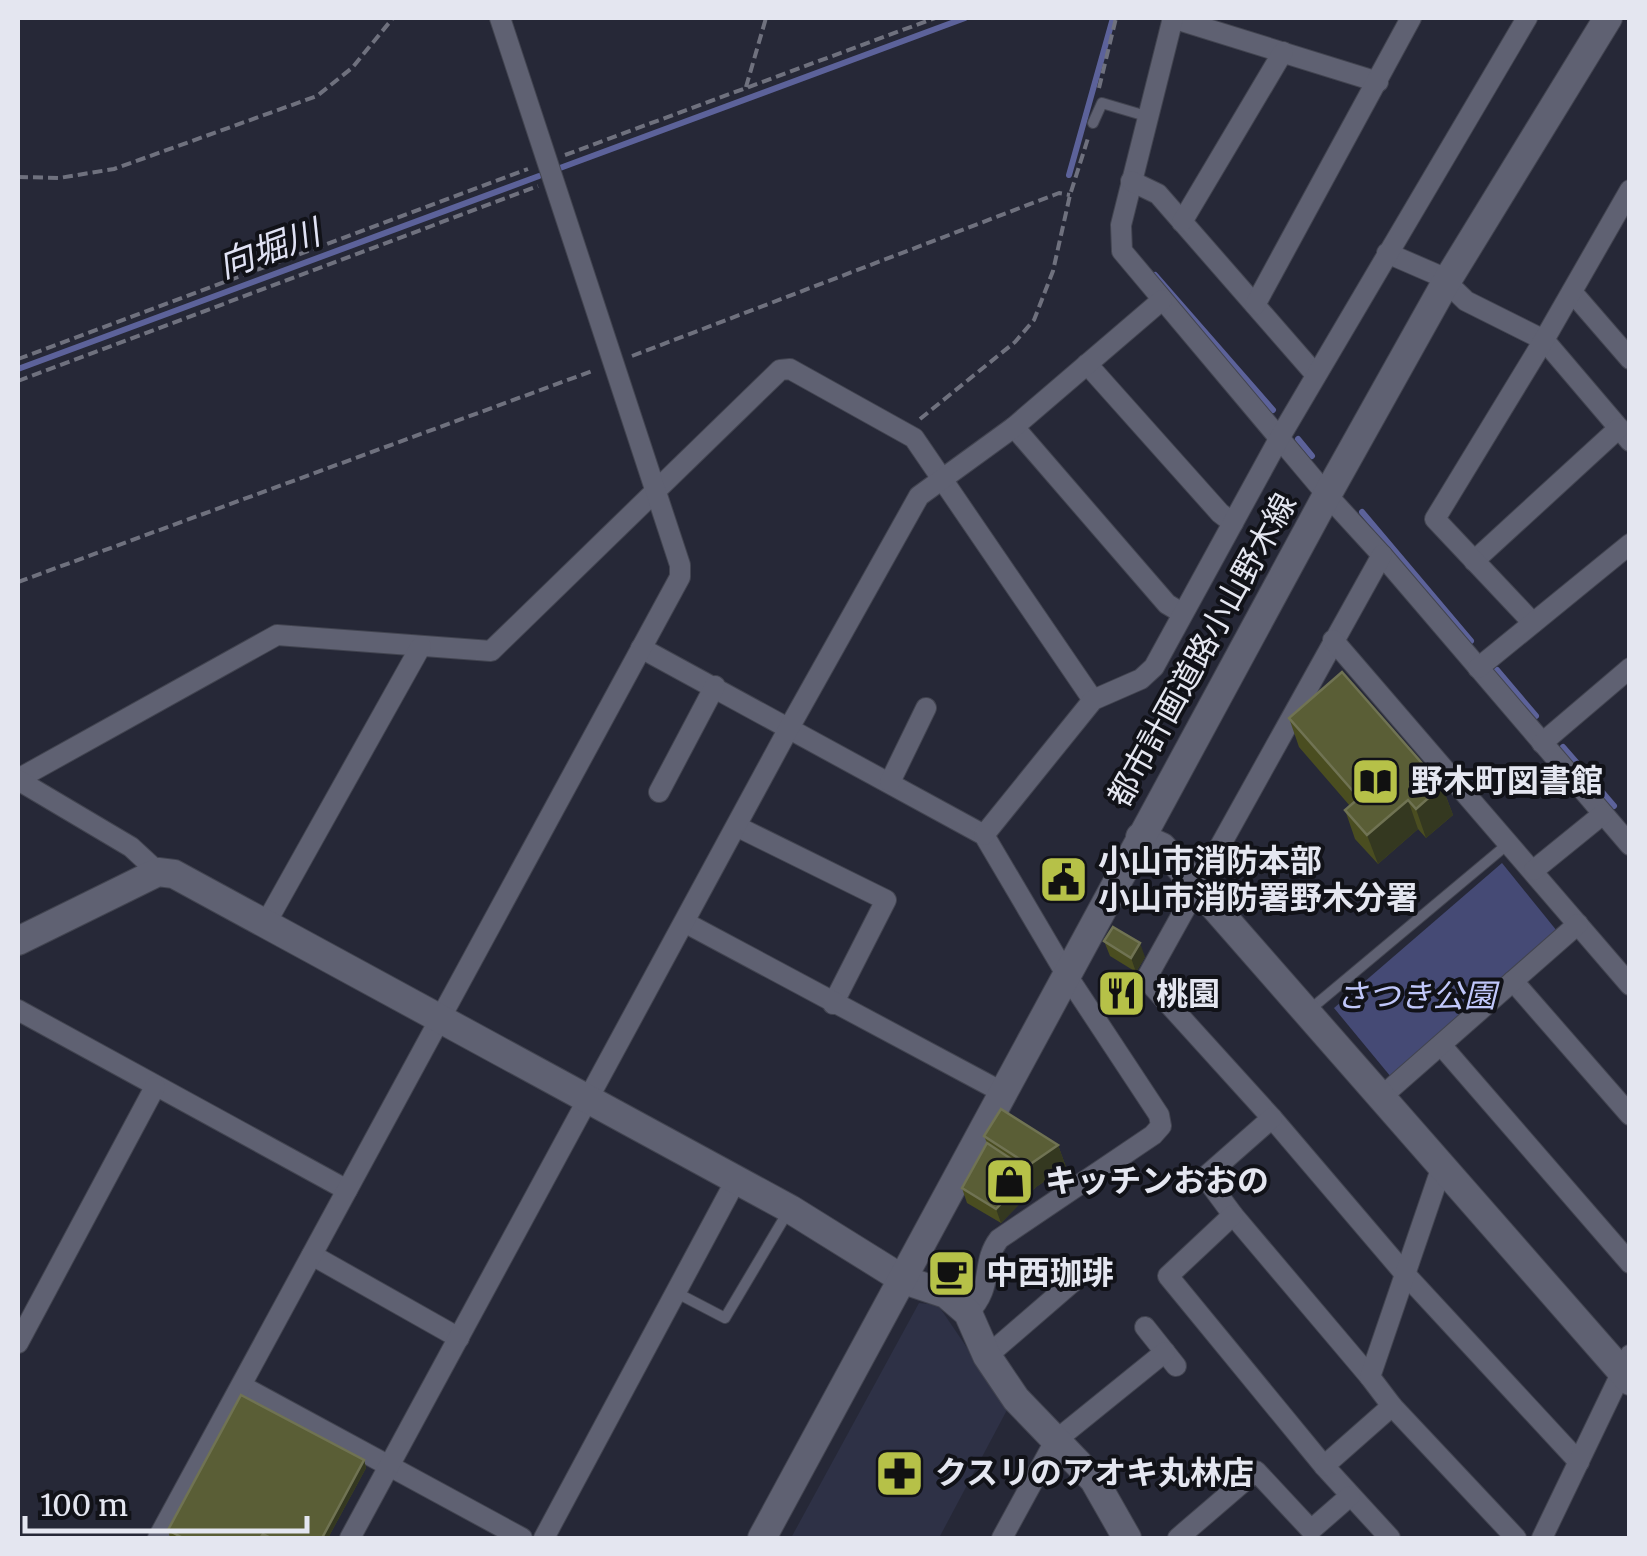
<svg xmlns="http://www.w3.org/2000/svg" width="1647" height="1556" font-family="Merriweather,'Noto Sans JP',serif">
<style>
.built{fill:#2e3146}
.green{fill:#454a75}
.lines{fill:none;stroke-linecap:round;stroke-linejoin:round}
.stream{stroke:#5c629a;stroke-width:6}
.lane-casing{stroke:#424450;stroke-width:12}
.street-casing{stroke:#424450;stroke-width:22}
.secondary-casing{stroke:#424450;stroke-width:30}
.path{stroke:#6f717e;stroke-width:4;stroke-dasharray:10 5;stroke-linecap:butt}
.lane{stroke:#5f6172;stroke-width:10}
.street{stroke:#5f6172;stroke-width:20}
.secondary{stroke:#5f6172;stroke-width:28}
.wall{fill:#4a4d20}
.shaded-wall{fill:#343820}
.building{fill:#5a5e36;stroke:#707353;stroke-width:2.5}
.labels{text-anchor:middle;stroke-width:8;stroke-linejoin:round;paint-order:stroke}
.street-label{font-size:32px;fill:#e4e6f0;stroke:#111218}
.poi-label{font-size:32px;font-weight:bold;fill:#e4e6f0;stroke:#111218;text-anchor:start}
.park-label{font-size:32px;font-style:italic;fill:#c0c7fa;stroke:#111218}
.water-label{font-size:35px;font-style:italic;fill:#e0e2f4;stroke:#111218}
</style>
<rect width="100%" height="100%" fill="#262837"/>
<path class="built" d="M919 1303 938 1305 1008 1408 939 1538H791Z"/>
<path class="green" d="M1502 863 1557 931 1391 1077 1334 1008Z"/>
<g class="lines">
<g class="stream">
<path d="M560 168 965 18"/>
<path d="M1069 175 1113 18"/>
<path d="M1155 275 1273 410"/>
<path d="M18 369 539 176"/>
<path d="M1298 439 1312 456"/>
<path d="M1362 512 1471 641"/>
<path d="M1497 670 1536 716"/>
<path d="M1563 747 1584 771"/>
<path d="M1596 785 1614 806"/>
</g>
<defs>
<g id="lane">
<path d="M1093 123 1102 103 1146 116"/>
<path d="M1307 1012 1509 843"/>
<path d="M677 1293 725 1318 789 1210"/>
</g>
<g id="street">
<path d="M1172 18 1378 82"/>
<path d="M1173 18 1121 225 1122 251 1327 495 1382 555 1630 845"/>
<path d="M1131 181 1158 194 1316 375"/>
<path d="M1182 222 1283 52"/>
<path d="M1387 253 1440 276 1466 301 1544 340 1630 441"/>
<path d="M1572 292 1630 359"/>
<path d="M1255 305 1411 18"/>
<path d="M1087 364 1220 513 1233 523"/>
<path d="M1014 427 1167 604 1182 613"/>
<path d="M1382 555 1146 979 1272 1118 1405 1274 1579 1462"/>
<path d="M1474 561 1619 428"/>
<path d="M1533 623 1435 519 1544 340 1630 190"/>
<path d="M1333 640 1630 985"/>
<path d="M641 648 984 835 1066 974 1159 1115 1161 1126 1153 1135 999 1239C980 1264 995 1286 968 1313"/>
<path d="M1478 668 1630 544"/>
<path d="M1542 743 1630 668"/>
<path d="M18 779 277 635 491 651 780 370 790 369 914 438 1093 700"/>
<path d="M18 780 131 847 158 872"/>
<path d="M890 782 926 708"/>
<path d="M659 792 715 686"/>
<path d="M738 827 886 900 833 1004"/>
<path d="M984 835 1093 700 1141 679 1154 667 1280 437 1527 18"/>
<path d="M1534 870 1603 814"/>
<path d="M266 923 421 646"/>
<path d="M686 923 1002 1092"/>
<path d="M1513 981 1630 1115"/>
<path d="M18 1010 347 1190"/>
<path d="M1441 1045 1630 1263"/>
<path d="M1380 1098 1578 924"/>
<path d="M1272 1118 1205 1177 1233 1215 1370 1377"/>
<path d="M1233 1215 1168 1276 1324 1466 1390 1538"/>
<path d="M312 1255 459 1338"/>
<path d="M1145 1327 1176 1366"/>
<path d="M18 1343 155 1087"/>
<path d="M987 1356 1082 1274"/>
<path d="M242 1386 522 1538"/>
<path d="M1392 1406 1516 1538"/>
<path d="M1324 1466 1392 1406 1370 1377 1441 1169"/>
<path d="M158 1538 680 577V565L500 18"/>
<path d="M350 1538 789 728 919 496 1014 427 1162 300"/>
<path d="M544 1538 736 1180"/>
<path d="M1002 1538 1055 1441 1165 1352"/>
<path d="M1178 1538 1256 1471 1311 1530 1350 1496"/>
<path d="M1542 1538 1630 1355"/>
</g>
<g id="secondary">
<path d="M1140 837 1162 847 1630 1381"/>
<path d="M18 941 158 872 174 874 790 1209 904 1280 946 1294 968 1313 987 1356 1016 1399 1094 1480 1127 1538"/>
<path d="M762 1538 1327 495 1445 284 1608 18"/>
</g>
</defs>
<use href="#lane" class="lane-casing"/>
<use href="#street" class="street-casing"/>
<use href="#secondary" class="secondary-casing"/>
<g class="path">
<path d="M746 87 766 18"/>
<path d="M1099 88 1116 18"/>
<path d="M565 155 935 18"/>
<path d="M18 177 59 178 114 169 317 96 352 68 393 18"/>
<path d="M632 356 1059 193 1070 195"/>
<path d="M18 359 528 169"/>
<path d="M18 381 538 186"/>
<path d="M920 419 1015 342 1034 320 1053 271 1070 195 1089 135"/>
<path d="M18 582 595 370"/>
</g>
<use href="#lane" class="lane"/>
<use href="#street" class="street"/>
<use href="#secondary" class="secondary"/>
</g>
<g class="wall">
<path d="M1289 718 1442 786 1453 815 1426 838 1418 829 1378 864 1355 839 1345 810 1350 806 1299 747Z"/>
<path d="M1104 941 1145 957 1136 972 1110 956Z"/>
<path d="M984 1136 1058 1145 1066 1167 1036 1187 1001 1223 967 1203 962 1188 987 1143Z"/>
<path d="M935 1266 963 1273 956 1285 938 1273Z"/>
<path d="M364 1460 366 1468 328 1538H170L168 1530Z"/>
</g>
<g class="shaded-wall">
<path d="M1442 786 1453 815 1426 838 1416 809Z"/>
<path d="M1408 800 1418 829 1378 864 1367 835Z"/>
<path d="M1140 943 1145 957 1136 972 1131 958Z"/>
<path d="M1058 1145 1066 1167 1036 1187 1001 1223 996 1209 1031 1172 1029 1165Z"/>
<path d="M961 1266 963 1273 956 1285 953 1277Z"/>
<path d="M364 1460 366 1468 328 1538H322Z"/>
</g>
<g class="building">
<path d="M1342 672 1442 786 1416 809 1408 800 1367 835 1345 810 1359 798 1289 718Z"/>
<path d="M1113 927 1140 943 1131 958 1104 941Z"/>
<path d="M1001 1109 1058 1145 1029 1165 984 1136Z"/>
<path d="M987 1143 1031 1172 996 1209 962 1188Z"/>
<path d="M943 1254 961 1266 953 1277 935 1266Z"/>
<path d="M241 1395 364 1460 322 1538H271L263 1534 260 1538H183L168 1530Z"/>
</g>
<defs>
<symbol id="library-square" viewBox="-11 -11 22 22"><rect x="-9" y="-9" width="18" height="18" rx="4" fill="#b6c148" stroke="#111218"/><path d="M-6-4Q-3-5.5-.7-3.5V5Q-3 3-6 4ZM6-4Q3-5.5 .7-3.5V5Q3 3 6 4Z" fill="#111"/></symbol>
<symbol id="civic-square" viewBox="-11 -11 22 22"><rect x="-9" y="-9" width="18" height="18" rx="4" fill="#b6c148" stroke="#111218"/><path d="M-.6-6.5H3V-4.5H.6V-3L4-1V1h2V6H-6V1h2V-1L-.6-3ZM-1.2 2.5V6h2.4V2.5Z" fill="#111"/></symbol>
<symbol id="restaurant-square" viewBox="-11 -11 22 22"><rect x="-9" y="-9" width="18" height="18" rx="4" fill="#b6c148" stroke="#111218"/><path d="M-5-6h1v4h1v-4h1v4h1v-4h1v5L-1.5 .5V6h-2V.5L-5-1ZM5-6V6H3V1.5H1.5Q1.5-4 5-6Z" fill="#111"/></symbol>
<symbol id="shop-square" viewBox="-11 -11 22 22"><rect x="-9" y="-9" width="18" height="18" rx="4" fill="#b6c148" stroke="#111218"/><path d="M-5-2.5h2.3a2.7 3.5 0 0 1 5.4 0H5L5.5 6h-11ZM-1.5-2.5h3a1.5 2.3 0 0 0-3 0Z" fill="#111"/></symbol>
<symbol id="cafe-square" viewBox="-11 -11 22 22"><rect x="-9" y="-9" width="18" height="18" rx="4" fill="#b6c148" stroke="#111218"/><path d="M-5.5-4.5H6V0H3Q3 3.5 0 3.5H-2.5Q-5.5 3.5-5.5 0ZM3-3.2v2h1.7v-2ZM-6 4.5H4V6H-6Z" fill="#111"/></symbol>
<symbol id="pharmacy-square" viewBox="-11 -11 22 22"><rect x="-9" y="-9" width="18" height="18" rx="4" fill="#b6c148" stroke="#111218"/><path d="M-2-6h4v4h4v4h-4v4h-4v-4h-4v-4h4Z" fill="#111"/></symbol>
</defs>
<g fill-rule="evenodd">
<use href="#library-square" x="1348" y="754" width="55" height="55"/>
<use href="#civic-square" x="1036" y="852" width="55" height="55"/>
<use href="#restaurant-square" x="1094" y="966" width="55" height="55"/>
<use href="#shop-square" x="982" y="1154" width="55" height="55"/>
<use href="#cafe-square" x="924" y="1246" width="55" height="55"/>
<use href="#pharmacy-square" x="872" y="1446" width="55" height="55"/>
</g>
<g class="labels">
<g class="street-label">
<text transform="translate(1202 650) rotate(-61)" y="11">都市計画道路小山野木線</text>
</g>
<g class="poi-label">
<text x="1411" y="792">野木町図書館</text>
<text x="1098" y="872">小山市消防本部<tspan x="1098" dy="37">小山市消防署野木分署</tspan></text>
<text x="1156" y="1005">桃園</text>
<text x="1045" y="1192">キッチンおおの</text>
<text x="986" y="1284">中西珈琲</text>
<text x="935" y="1484">クスリのアオキ丸林店</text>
</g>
<g class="park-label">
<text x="1416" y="1007">さつき公園</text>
</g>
<g class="water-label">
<text transform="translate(269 249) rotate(-20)" y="12">向堀川</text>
</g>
</g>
<rect width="1647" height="1556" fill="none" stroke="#e4e6f0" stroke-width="40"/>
<path d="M25 1516v15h282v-15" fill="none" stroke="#e4e6f0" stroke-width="5"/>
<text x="40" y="1516" font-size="30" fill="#e4e6f0" stroke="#111218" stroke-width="8" paint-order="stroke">100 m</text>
</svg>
